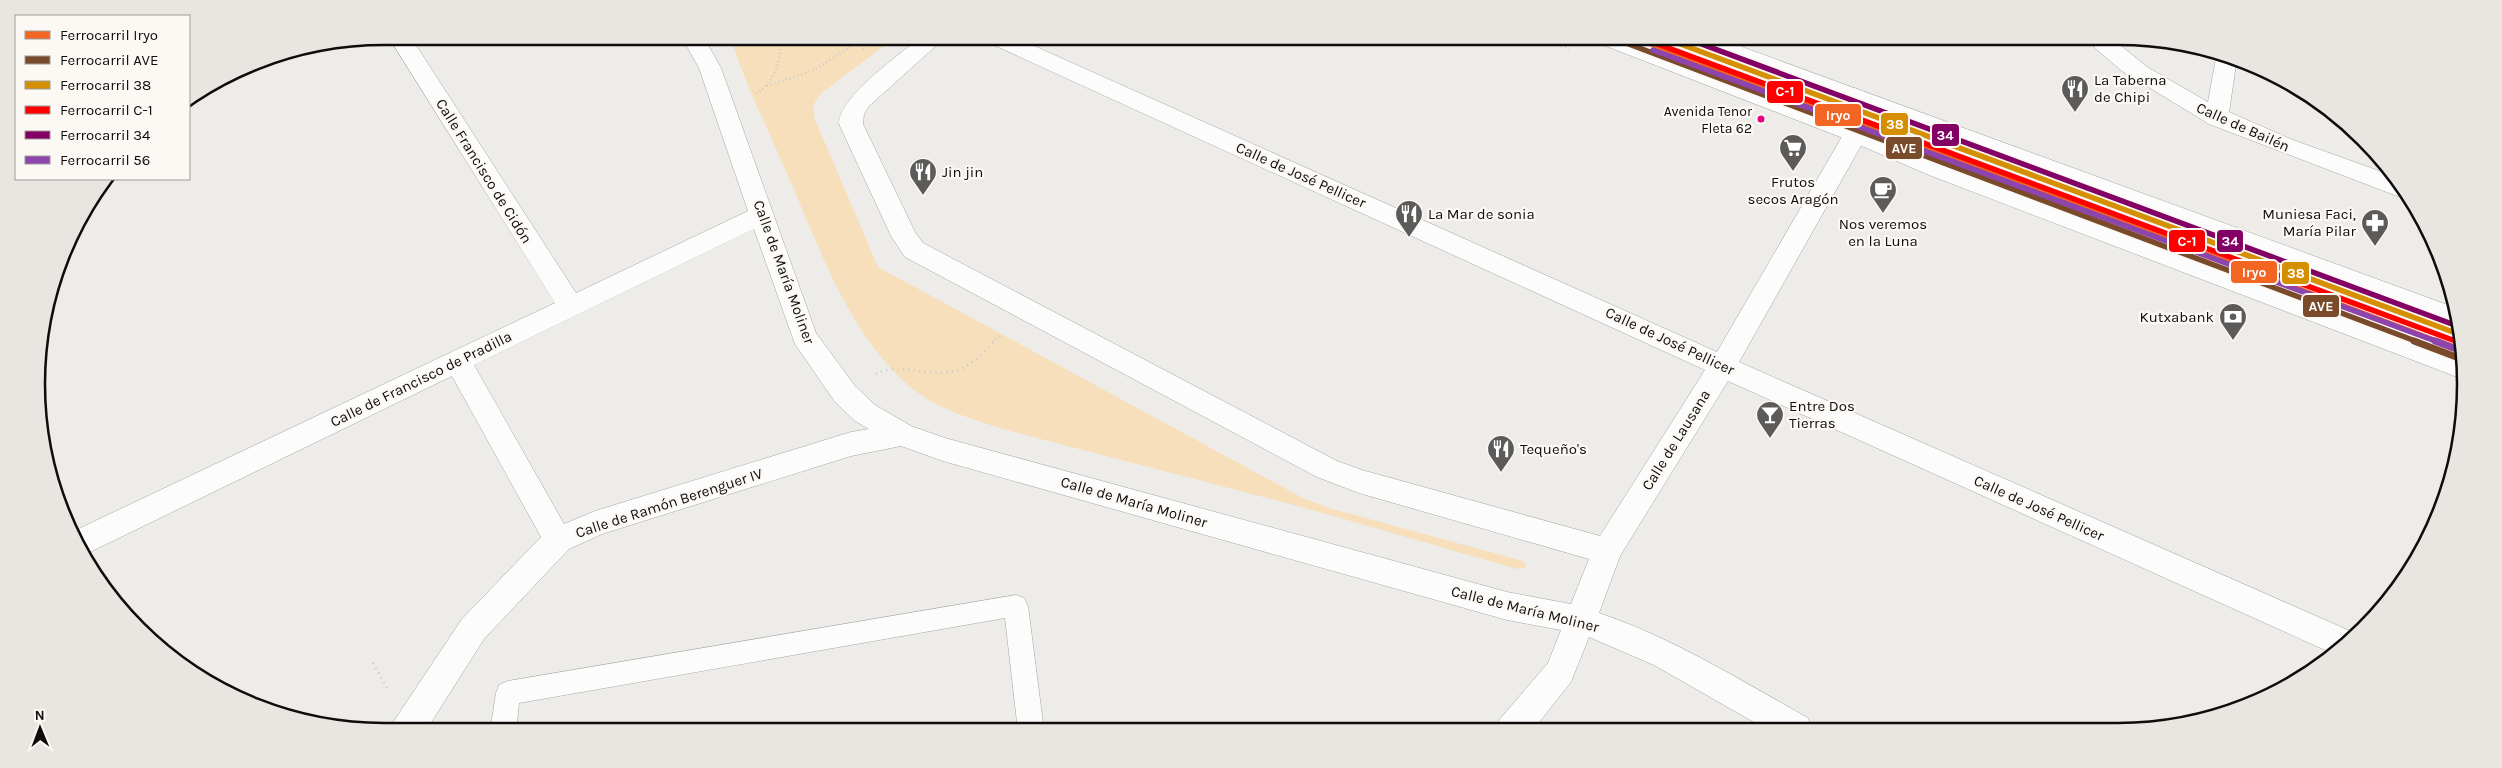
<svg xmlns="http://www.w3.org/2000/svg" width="2502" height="768" font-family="Karla,sans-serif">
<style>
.green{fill:#f6dfba}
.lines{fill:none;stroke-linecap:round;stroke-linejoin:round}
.service-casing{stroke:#a6a5a3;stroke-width:1}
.minor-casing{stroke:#a6a5a3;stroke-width:1}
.secondary-casing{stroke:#a6a5a3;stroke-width:1}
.path-far1{stroke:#cbcaca;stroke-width:2.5;stroke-dasharray:1 3;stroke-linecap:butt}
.path{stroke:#cbcaca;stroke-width:3;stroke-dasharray:1 4.5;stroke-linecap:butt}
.service{fill:#fcfcfc;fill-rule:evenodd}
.minor{fill:#fcfcfc;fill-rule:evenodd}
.secondary{fill:#fcfcfc;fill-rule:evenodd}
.rail-1-far1-casing{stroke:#fcf9f5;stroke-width:9}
.rail-1-casing{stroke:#fcf9f5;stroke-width:11}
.rail-2-far1-casing{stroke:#fcf9f5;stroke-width:9}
.rail-2-casing{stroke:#fcf9f5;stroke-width:11}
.rail-3-casing{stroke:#fcf9f5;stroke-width:9}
.rail-4-far1-casing{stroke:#fcf9f5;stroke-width:9}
.rail-4-casing{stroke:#fcf9f5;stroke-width:11}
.rail-5-casing{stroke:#fcf9f5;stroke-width:9}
.rail-6-far1-casing{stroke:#fcf9f5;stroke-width:9}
.rail-6-casing{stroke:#fcf9f5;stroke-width:11}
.rail-1-far1{stroke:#f26522;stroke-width:5.5}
.rail-1{stroke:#f26522;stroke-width:7}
.rail-2-far1{stroke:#7a4b2a;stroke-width:5.5}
.rail-2{stroke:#7a4b2a;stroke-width:7}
.rail-3{stroke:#d48f02;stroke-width:5.5}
.rail-4-far1{stroke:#f00;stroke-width:5.5}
.rail-4{stroke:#f00;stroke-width:7}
.rail-5{stroke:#830065;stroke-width:5.5}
.rail-6-far1{stroke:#8e44ad;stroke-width:5.5}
.rail-6{stroke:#8e44ad;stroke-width:7}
.bus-dot{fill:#e5007d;stroke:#fcf9f5;stroke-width:2}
.labels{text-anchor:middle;stroke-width:4.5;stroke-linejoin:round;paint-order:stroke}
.bus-label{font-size:14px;fill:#0e0d0c;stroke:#fcf9f5;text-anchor:end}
.poi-label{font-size:15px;fill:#0e0d0c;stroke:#fcf9f5;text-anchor:start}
.street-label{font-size:15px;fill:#0e0d0c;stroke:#fcf9f5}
.rim{fill:none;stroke:#0e0d0c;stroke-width:2.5}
.line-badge{stroke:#fcf9f5;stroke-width:2}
.badge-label{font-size:14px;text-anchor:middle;font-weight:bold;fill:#fff}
</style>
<rect width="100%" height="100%" fill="#eeece9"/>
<path class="green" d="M730 36H897L823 92C815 100 812 105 814 117L878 267 1303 498 1329 508 1523 561 1527 567 1517 569 1309 509 1003 429C970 418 935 409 908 385 845 329 818 243 785 169 766 125 744 82 730 36Z"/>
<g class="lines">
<defs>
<path id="service" d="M1016 595 1024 598 1028 606 1044 731H1018L1005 618 519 703 516 732H490L496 693 499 685 508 681Z"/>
<g id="minor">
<path d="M388 36H410L576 293 748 211 699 68 681 36H703L721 68 816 333 855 386 875 405 911 426 945 438 1507 592 1571 604 1589 559 1359 493 1317 477 905 257 891 236 839 124C839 96 901 54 922 36H947L869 106 864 114 863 124 915 232 923 243 1337 461 1362 470 1600 536 1705 370 985 41 982 36H1012L1717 352 1847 128 1849 112 1842 96 1846 91 1854 88 1862 91 1872 112 1871 128 1739 362 2357 634 2347 645 2334 654 1728 381 1620 556 1599 613C1673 638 1740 680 1808 718L1812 729H1766L1654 665 1589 637 1571 682 1533 730H1496L1500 719 1548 663 1561 630 1507 620 943 461 901 446 851 456 602 534 569 549 484 639 425 732H390L394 721 462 619 541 537 452 376 90 552 84 554 74 531 555 303ZM754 229 795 344 835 402 855 421 869 429 851 432 595 511 564 524 474 365Z"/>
<path d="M2085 36H2109L2147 67 2208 102 2217 52 2237 58 2229 112 2293 140 2396 177 2411 197 2397 196 2209 124 2122 71 2096 49Z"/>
</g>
<g id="secondary">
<path d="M1590 36H1622L1864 128 1947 163 2463 359 2465 380 1929 175 1848 140 1593 41Z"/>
<path d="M1679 36H1712L2456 308 2460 329 1682 41Z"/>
</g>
</defs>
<use href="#service" class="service-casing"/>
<use href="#minor" class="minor-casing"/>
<use href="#secondary" class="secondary-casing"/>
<g class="path-far1">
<path d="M847 36 866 50"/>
<path d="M1535 36 1569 49"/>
<path d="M767 86 814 70 855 44"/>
<path d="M756 94C776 80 781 60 780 36"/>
<path d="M993 342 1000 336"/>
</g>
<g class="path">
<path d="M876 374C904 360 933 381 961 369 974 363 985 351 995 341"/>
<path d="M373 663 387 688"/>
</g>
<use href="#service" class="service"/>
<use href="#minor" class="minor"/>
<use href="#secondary" class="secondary"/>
<defs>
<path id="rail-1-far1" d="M1630 36 2439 342"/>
<path id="rail-1" d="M2436 341 2462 351"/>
<path id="rail-2-far1" d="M1626 43 2418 342"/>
<path id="rail-2" d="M2414 341 2459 358"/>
<path id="rail-3" d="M1659 36 2461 335"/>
<path id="rail-4-far1" d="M1655 43 2458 342"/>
<path id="rail-4" d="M2456 341 2458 342"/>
<path id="rail-5" d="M1680 36 2460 327"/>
<path id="rail-6-far1" d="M1653 50 2438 342"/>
<path id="rail-6" d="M2435 341 2456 349"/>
</defs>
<use href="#rail-1-far1" class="rail-1-far1-casing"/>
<use href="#rail-1" class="rail-1-casing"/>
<use href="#rail-2-far1" class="rail-2-far1-casing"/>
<use href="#rail-2" class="rail-2-casing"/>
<use href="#rail-3" class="rail-3-casing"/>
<use href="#rail-4-far1" class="rail-4-far1-casing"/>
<use href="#rail-4" class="rail-4-casing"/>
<use href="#rail-5" class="rail-5-casing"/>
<use href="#rail-6-far1" class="rail-6-far1-casing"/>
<use href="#rail-6" class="rail-6-casing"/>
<use href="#rail-1-far1" class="rail-1-far1"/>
<use href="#rail-1" class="rail-1"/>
<use href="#rail-2-far1" class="rail-2-far1"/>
<use href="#rail-2" class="rail-2"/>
<use href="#rail-3" class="rail-3"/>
<use href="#rail-4-far1" class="rail-4-far1"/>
<use href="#rail-4" class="rail-4"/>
<use href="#rail-5" class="rail-5"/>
<use href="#rail-6-far1" class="rail-6-far1"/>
<use href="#rail-6" class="rail-6"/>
</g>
<defs>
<symbol id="restaurant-pin" viewBox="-11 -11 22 30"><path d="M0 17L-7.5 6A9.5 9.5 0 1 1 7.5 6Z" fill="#5c5b59" stroke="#fcf9f5"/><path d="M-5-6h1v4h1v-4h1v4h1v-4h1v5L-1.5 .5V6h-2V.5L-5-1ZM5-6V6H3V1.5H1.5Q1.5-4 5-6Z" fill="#fff"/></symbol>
<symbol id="supermarket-pin" viewBox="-11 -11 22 30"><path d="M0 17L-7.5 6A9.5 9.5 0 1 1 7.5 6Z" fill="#5c5b59" stroke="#fcf9f5"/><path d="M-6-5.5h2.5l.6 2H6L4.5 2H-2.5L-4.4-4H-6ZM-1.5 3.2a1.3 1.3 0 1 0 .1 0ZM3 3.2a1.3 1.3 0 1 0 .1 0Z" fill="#fff"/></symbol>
<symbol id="cafe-pin" viewBox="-11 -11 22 30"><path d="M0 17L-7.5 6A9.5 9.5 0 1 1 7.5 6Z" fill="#5c5b59" stroke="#fcf9f5"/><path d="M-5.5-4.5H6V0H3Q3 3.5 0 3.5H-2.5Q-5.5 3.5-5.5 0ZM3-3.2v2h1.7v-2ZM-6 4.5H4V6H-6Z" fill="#fff"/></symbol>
<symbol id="pharmacy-pin" viewBox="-11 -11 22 30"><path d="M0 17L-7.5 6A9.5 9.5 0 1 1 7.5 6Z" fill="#5c5b59" stroke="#fcf9f5"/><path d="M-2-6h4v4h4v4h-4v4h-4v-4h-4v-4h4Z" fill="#fff"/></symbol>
<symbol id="bank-pin" viewBox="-11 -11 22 30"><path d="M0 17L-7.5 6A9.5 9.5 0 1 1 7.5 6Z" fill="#5c5b59" stroke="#fcf9f5"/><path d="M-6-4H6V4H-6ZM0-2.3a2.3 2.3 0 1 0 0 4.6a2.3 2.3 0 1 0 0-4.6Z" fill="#fff"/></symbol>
<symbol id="bar-pin" viewBox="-11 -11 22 30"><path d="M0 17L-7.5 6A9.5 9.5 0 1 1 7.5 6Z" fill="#5c5b59" stroke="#fcf9f5"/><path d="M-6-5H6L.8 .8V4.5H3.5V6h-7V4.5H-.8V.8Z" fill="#fff"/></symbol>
</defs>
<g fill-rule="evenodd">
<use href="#restaurant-pin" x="2059" y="73" width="32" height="43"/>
<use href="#supermarket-pin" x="1777" y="132" width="32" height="43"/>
<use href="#restaurant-pin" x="907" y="156" width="32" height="43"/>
<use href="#cafe-pin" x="1867" y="174" width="32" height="43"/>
<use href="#restaurant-pin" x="1393" y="198" width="32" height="43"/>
<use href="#pharmacy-pin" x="2359" y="207" width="32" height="43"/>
<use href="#bank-pin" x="2217" y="301" width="32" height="43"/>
<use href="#bar-pin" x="1754" y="399" width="32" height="43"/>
<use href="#restaurant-pin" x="1485" y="433" width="32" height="43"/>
</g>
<circle class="bus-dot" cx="1761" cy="119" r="4.5"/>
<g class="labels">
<g class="bus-label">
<text x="1752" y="116">Avenida Tenor<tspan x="1752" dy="17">Fleta 62</tspan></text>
</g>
<g class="poi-label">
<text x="2094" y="85">La Taberna<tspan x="2094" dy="17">de Chipi</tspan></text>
<text x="942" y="177">Jin jin</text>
<text x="1793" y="187" text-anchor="middle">Frutos<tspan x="1793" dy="17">secos Aragón</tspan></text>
<text x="1428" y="219">La Mar de sonia</text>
<text x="2356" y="219" text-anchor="end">Muniesa Faci,<tspan x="2356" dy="17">María Pilar</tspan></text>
<text x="1883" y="229" text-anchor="middle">Nos veremos<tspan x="1883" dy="17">en la Luna</tspan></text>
<text x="2214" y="322" text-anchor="end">Kutxabank</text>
<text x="1789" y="411">Entre Dos<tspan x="1789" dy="17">Tierras</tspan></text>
<text x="1520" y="454">Tequeño's</text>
</g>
<g class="street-label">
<text transform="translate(2243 127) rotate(24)" y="5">Calle de Bailén</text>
<text transform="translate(484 171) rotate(58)" y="5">Calle Francisco de Cidón</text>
<text transform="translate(1301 175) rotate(24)" y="5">Calle de José Pellicer</text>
<text transform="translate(784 272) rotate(70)" y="5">Calle de María Moliner</text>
<text transform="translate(1670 341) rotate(25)" y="5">Calle de José Pellicer</text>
<text transform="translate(421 379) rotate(-26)" y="5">Calle de Francisco de Pradilla</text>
<text transform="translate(1676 440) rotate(-58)" y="5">Calle de Lausana</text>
<text transform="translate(1134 502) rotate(16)" y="5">Calle de María Moliner</text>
<text transform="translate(669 503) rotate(-18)" y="5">Calle de Ramón Berenguer IV</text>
<text transform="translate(2039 508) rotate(24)" y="5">Calle de José Pellicer</text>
<text transform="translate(1525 609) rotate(14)" y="5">Calle de María Moliner</text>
</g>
</g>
<path d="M0 0H2502V768H0ZM384 45H2118A339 339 0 0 1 2457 384V384A339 339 0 0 1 2118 723H384A339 339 0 0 1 45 384V384A339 339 0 0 1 384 45Z" fill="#e9e6e2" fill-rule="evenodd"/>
<path class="rim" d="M384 45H2118A339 339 0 0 1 2457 384V384A339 339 0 0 1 2118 723H384A339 339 0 0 1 45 384V384A339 339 0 0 1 384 45Z"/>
<g class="line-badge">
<rect x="1766" y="80" width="38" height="24" rx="5" fill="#f00"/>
<rect x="1814" y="103" width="48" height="24" rx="5" fill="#f26522"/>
<rect x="1880" y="112" width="29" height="24" rx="5" fill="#d48f02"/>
<rect x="1931" y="123" width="29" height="24" rx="5" fill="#830065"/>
<rect x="1885" y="136" width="38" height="24" rx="5" fill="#7a4b2a"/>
<rect x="2168" y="229" width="38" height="24" rx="5" fill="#f00"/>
<rect x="2216" y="229" width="28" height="24" rx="5" fill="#830065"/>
<rect x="2230" y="260" width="48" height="24" rx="5" fill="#f26522"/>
<rect x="2281" y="261" width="29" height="24" rx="5" fill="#d48f02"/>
<rect x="2302" y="294" width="38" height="24" rx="5" fill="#7a4b2a"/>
</g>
<g class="badge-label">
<text x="1785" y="96">C-1</text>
<text x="1838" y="120">Iryo</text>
<text x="1895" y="129">38</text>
<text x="1945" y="140">34</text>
<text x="1904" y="153">AVE</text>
<text x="2187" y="246">C-1</text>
<text x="2230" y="246">34</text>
<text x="2254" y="277">Iryo</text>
<text x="2296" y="278">38</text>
<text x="2321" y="311">AVE</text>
</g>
<rect x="15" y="15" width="175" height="165" fill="#fcf9f5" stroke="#9d9b98"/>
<rect x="25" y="31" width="25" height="8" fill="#f26522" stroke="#9d9b98"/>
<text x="60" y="40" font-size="15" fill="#0e0d0c">Ferrocarril Iryo</text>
<rect x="25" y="56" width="25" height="8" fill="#7a4b2a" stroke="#9d9b98"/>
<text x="60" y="65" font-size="15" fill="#0e0d0c">Ferrocarril AVE</text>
<rect x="25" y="81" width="25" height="8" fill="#d48f02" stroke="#9d9b98"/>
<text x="60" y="90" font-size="15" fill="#0e0d0c">Ferrocarril 38</text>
<rect x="25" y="106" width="25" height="8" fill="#ff0000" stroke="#9d9b98"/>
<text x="60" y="115" font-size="15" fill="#0e0d0c">Ferrocarril C-1</text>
<rect x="25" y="131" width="25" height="8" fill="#830065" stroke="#9d9b98"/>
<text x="60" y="140" font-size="15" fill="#0e0d0c">Ferrocarril 34</text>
<rect x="25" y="156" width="25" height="8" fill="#8e44ad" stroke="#9d9b98"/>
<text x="60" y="165" font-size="15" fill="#0e0d0c">Ferrocarril 56</text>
<g transform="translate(40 728) rotate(359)" stroke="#fcf9f5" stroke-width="4" paint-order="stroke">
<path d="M0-4L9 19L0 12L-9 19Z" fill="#0e0d0c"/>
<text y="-8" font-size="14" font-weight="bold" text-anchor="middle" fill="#0e0d0c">N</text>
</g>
</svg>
